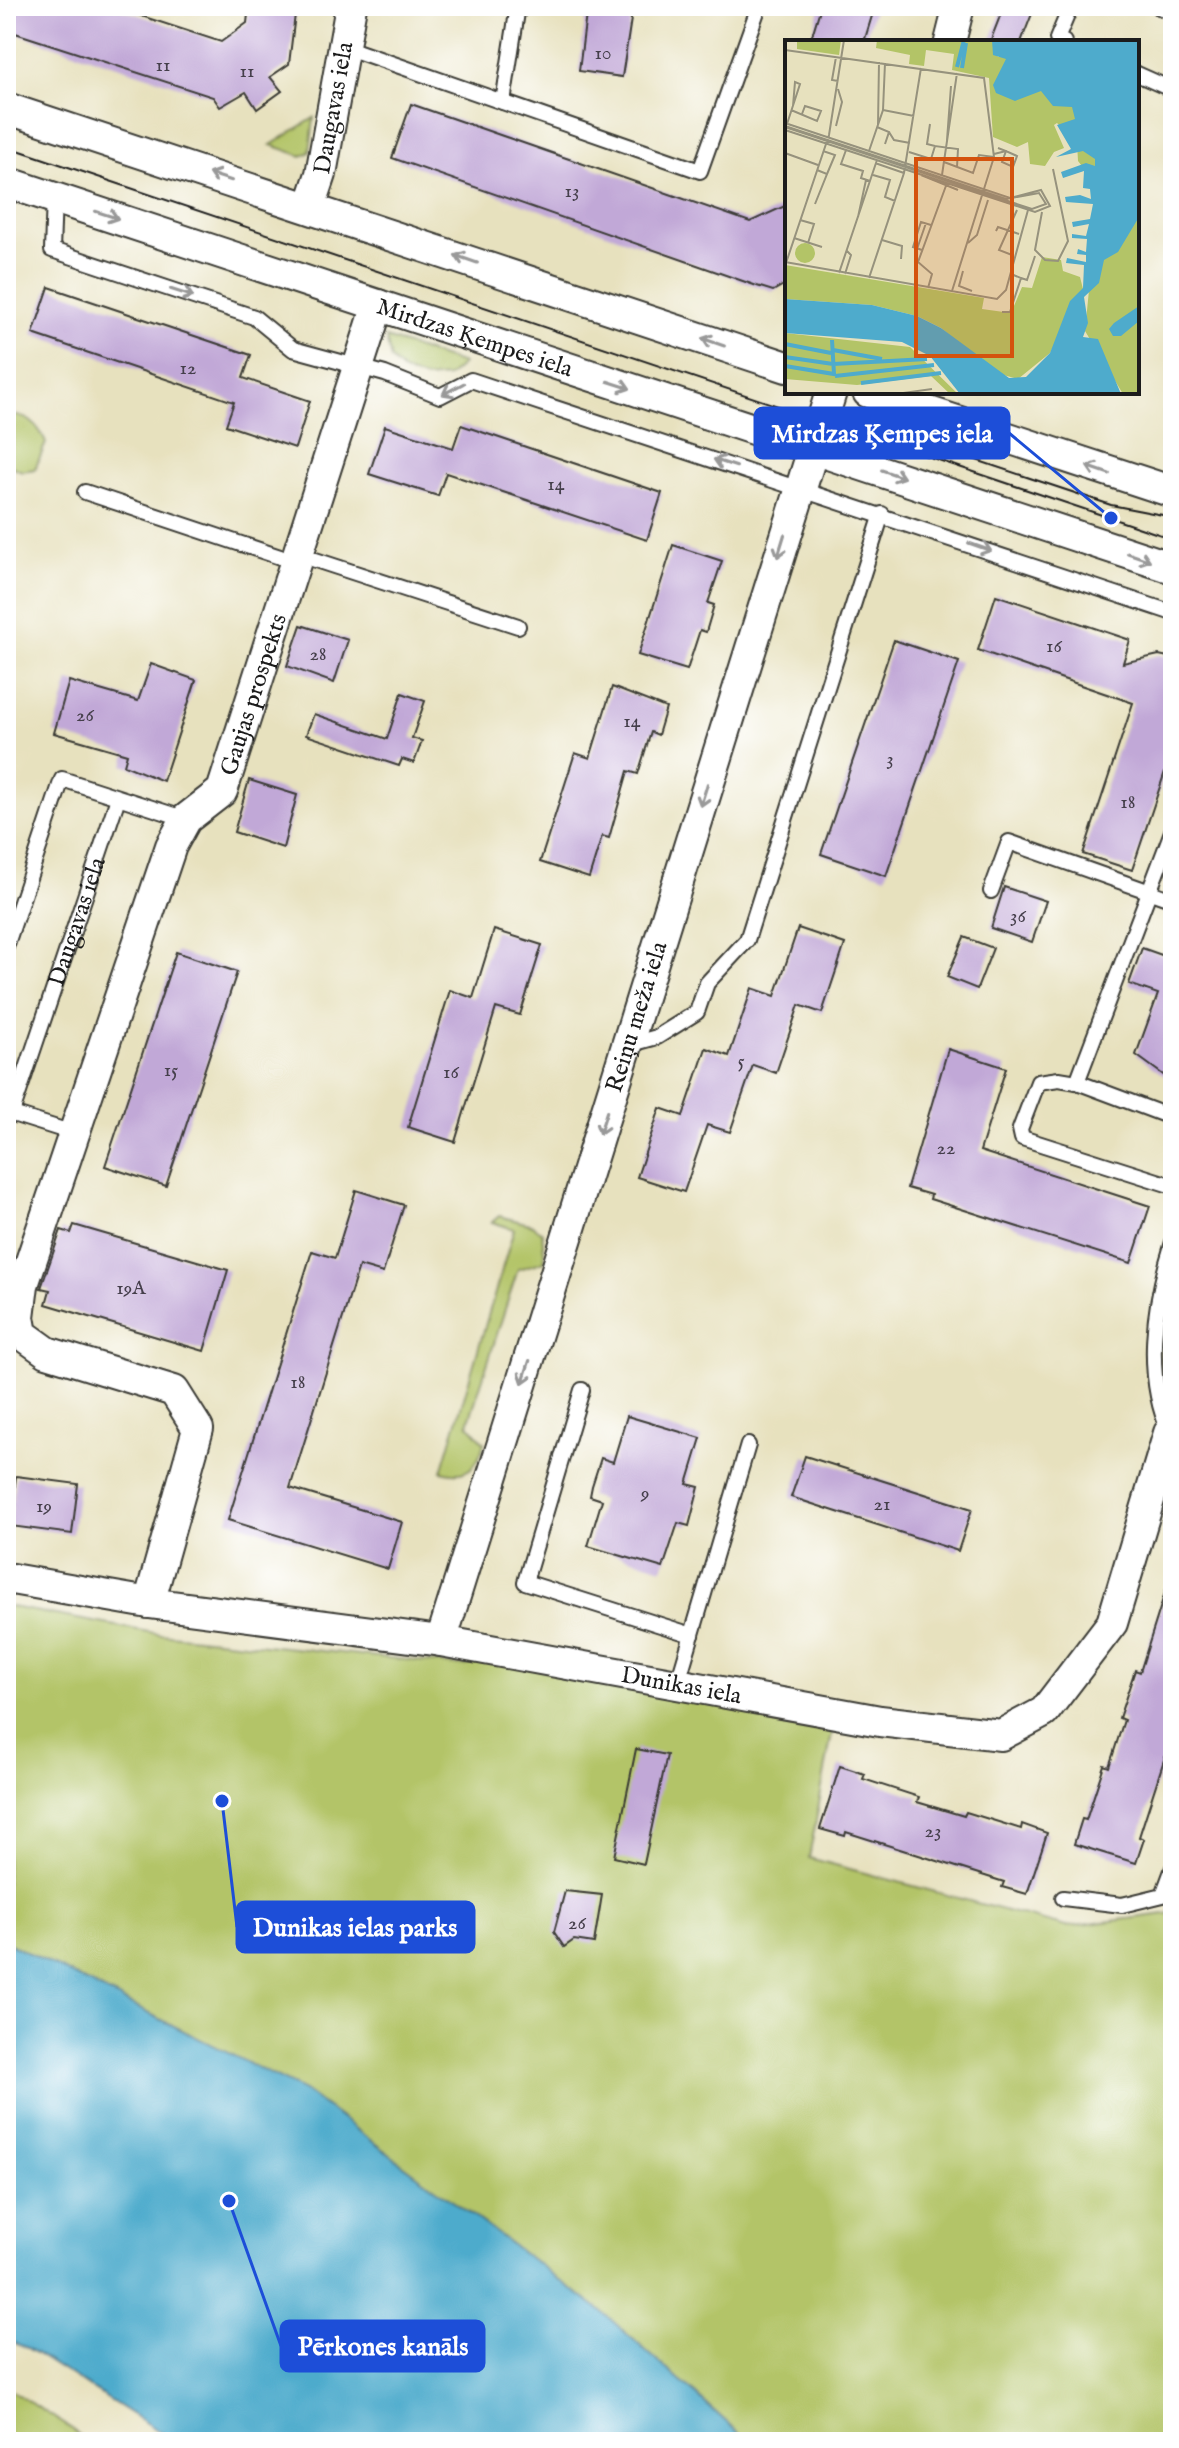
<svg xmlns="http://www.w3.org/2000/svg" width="1179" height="2448" font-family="'IM FELL English',serif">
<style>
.green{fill:#b3c467;stroke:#687042;stroke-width:2}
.water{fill:#4eabcc;stroke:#356474;stroke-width:2}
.building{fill:#c1a8d7}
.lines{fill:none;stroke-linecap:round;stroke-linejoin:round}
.service-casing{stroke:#3a3a34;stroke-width:18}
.minor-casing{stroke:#3a3a34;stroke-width:34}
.service{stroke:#fff;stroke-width:14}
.minor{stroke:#fff;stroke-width:30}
.tram{stroke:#1c1c1c;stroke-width:2}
.oneway{stroke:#999}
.labels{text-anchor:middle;stroke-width:6;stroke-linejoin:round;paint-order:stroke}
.number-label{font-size:20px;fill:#453f4b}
.street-label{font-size:24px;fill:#1c1c1c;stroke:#fff}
.inset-river{fill:none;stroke:#4eabcc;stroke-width:4}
.inset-road{fill:none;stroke:#96927d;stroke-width:2}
.view{fill:#d4530e;fill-opacity:0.15;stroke:#d4530e;stroke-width:4}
.inset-edge{fill:none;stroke:#1c1c1c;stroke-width:4}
.leader{fill:none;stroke:#1d4ed8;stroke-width:3}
.callout-dot{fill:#1d4ed8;stroke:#fff;stroke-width:3}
.callout{fill:#1d4ed8;stroke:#1d4ed8;stroke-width:3}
.callout-label{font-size:26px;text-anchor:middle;font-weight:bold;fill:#fff}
</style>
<rect width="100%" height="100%" fill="#fff"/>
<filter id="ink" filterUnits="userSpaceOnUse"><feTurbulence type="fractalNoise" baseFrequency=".0125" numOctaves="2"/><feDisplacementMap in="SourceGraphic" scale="16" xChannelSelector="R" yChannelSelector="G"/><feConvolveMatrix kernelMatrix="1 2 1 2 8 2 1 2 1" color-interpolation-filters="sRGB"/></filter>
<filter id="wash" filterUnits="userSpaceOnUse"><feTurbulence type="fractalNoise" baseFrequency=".006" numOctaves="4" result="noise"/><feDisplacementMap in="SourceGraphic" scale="32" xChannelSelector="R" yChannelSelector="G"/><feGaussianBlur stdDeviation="1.8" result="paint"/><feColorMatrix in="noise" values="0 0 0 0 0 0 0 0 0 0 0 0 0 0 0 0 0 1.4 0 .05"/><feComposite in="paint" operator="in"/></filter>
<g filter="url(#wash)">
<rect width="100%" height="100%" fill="#e7e1be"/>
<g class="green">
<path d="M314 118 310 152 302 156 271 145Z"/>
<path d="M386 338 463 364 448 377 426 379 403 371 391 360Z"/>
<path d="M6 415C27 414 38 424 46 443L35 469 22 471 6 464Z"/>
<path d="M499 1216 533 1225 542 1233 545 1261 518 1269 468 1424 484 1442C479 1466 467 1479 442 1471L514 1229 492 1222Z"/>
<path d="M6 1606 160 1634 464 1666 486 1660 834 1722 809 1858 1066 1927 1173 1913V2442H749L600 2310 304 2091 6 1942Z"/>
<path d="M6 2387 75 2431 86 2442H6Z"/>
</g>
<path class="water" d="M6 1942 304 2091 600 2310 749 2442H176L27 2348 6 2340Z"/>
<g id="blocks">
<g class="building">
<path d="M6 6H111L221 42 247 23 249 6H296L289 64 270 77 282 91 257 109 246 92 220 107 213 97 6 30Z"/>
<path d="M587 6H633L622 77 579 71Z"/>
<path d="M821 6H875L864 42H810Z"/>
<path d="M1004 6H1035L1021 42H990Z"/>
<path d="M411 104 750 222 787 205V283L773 291 757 286 392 158Z"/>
<path d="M49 287 251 355 243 378 310 401 295 448 226 425 234 402 33 334Z"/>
<path d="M461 425 662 493 647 540 446 473 438 496 369 474 385 426 453 448Z"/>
<path d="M673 545 722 561 708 603 714 605 706 632 700 630 687 670 638 655Z"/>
<path d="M996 595 1130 640 1123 663 1159 655 1173 658V748L1132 870 1083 854 1133 703 978 650Z"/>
<path d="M301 625 348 640 334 683 287 666Z"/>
<path d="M894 640 959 662 886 876 821 854Z"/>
<path d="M151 664 196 680 163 781 124 765 127 754 54 733 69 681 138 701Z"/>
<path d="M612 687 666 708 658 735 651 732 638 774 628 771 609 838 602 836 589 878 540 862 575 753 590 758Z"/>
<path d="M402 693 425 701 412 738 422 741 414 763 402 759 399 766 306 735 314 714 387 739Z"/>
<path d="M249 780 297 795 283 848 234 832Z"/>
<path d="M1004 887 1046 901 1032 942 991 928Z"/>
<path d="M798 928 845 944 822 1013 799 1005 776 1073 753 1065 730 1132 707 1125 684 1192 637 1177 660 1108 683 1116 706 1048 729 1056 752 988 775 996Z"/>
<path d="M494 930 542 945 520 1015 496 1008 455 1142 408 1127 450 990 473 998Z"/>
<path d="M964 937 993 948 977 989 947 977Z"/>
<path d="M1142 948 1173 959V1082L1136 1055 1158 994 1129 984Z"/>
<path d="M176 952 237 972 166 1186 105 1166Z"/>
<path d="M948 1049 1006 1068 980 1151 1150 1206 1131 1263 930 1199 931 1195 907 1188Z"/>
<path d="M356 1190 404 1205 383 1273 359 1266 290 1488 402 1522 388 1569 228 1520 312 1251 335 1258Z"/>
<path d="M74 1225 228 1270 204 1351 46 1304 50 1290 41 1288 61 1230 71 1233Z"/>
<path d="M627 1416 701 1438 687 1484 699 1487 689 1526 678 1523 663 1568 588 1546 602 1500 590 1496 592 1486 601 1458 613 1462Z"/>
<path d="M805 1456 972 1509 958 1551 791 1497Z"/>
<path d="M16 1476 78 1484 72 1534 10 1526Z"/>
<path d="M1168 1583 1173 1584V1732L1139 1837 1144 1839 1136 1863 1074 1844 1082 1819 1086 1820 1104 1765 1109 1767 1124 1720 1119 1718 1135 1670 1140 1672Z"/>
<path d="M636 1749 667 1755 644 1864 614 1857Z"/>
<path d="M840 1766 865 1774 863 1779 919 1797 917 1802 964 1816 966 1812 1021 1829 1022 1824 1047 1833 1027 1894 1002 1887 1004 1882 846 1832 845 1836 820 1829Z"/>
<path d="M565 1891 602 1895 594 1943 574 1940 564 1947 554 1932Z"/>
</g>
</g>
</g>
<g filter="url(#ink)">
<use href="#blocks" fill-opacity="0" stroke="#3a3a34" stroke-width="2"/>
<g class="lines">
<defs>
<g id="service">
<path d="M1157 6 1173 13"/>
<path d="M1064 42 1057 39 1071 6"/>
<path d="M345 47 700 171 759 6"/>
<path d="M1137 74 1173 90"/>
<path d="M503 102 518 6"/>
<path d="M54 198 52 250 254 317 293 349 385 374 440 396 471 380 1173 613"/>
<path d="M85 492 295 562"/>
<path d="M297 554 518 626"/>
<path d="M991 891 1009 842 1173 900"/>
<path d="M6 947 62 779 186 819"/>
<path d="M628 1045 657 1037 697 1012 707 983 747 940 882 514"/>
<path d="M1077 1082 1173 829"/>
<path d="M6 1112 73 1133"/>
<path id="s1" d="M12 1113 118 798"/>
<path d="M1173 1118 1077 1082 1059 1079 1038 1082 1020 1129 1022 1138 1173 1186"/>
<path d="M582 1390 525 1582 692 1635"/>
<path d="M1170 1433C1143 1375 1154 1302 1173 1242"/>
<path d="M677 1685 748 1445"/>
<path d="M1063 1898 1122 1905 1163 1895 1173 1868"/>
</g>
<g id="minor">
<path d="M950 42 959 6"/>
<path d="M6 108 787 367"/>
<path id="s2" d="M6 182 1173 568"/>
<path id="s3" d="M310 207 321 174 351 6"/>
<path d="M868 392 1173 492"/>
<path id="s4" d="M6 1578 149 1603 441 1641 880 1721 1001 1735 1044 1712 1112 1623 1169 1433"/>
<path id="s5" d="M149 1603 198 1429 174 1391 47 1352 22 1334 19 1317 23 1285 171 846 186 819 222 791 378 305"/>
<path id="s6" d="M441 1641 831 392"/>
</g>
</defs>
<use href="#service" class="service-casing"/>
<use href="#minor" class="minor-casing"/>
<use href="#service" class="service"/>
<use href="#minor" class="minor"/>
<g class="tram">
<path d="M6 146 1173 539"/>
<path d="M928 444 1111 505 1173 517"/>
</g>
</g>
<defs><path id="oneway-shaft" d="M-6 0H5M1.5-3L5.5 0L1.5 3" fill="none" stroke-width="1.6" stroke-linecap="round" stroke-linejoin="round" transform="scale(2)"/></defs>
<g class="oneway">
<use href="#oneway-shaft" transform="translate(220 177) rotate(-162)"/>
<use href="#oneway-shaft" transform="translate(107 215) rotate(18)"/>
<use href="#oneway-shaft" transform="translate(466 259) rotate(-161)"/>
<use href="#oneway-shaft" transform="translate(182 293) rotate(18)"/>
<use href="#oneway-shaft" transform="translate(713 342) rotate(-161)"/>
<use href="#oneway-shaft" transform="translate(619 385) rotate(18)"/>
<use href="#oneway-shaft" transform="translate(453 389) rotate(152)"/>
<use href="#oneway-shaft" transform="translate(725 463) rotate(-162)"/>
<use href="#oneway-shaft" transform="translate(1098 470) rotate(-161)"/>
<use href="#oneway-shaft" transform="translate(893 474) rotate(19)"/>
<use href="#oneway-shaft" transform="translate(781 546) rotate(107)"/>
<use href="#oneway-shaft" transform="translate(980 547) rotate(19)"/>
<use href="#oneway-shaft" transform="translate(1139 557) rotate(19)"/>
<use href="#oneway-shaft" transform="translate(704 795) rotate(107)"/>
<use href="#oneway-shaft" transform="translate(603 1123) rotate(108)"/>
<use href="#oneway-shaft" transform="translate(526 1372) rotate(108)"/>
</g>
</g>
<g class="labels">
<g class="number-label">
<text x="603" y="59">10</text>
<text x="163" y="71">11</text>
<text x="247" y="77">11</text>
<text x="572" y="197">13</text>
<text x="188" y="374">12</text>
<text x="556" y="490">14</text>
<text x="1054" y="652">16</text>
<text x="318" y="660">28</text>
<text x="85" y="721">26</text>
<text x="632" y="727">14</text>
<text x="890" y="765">3</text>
<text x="1128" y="808">18</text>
<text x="1018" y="922">36</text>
<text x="741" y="1067">5</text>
<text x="171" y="1076">15</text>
<text x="451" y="1078">16</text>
<text x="946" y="1154">22</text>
<text x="131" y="1294">19A</text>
<text x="298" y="1388">18</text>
<text x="645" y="1499">9</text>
<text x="882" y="1510">21</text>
<text x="44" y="1512">19</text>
<text x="933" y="1837">23</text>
<text x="577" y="1929">26</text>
</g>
<g class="street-label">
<text dy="8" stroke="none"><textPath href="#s3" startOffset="102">Daugavas iela</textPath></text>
<text dy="8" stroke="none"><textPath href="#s2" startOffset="494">Mirdzas Ķempes iela</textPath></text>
<text dy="8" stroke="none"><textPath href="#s5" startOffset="1080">Gaujas prospekts</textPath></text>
<text dy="8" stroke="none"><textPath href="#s1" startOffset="202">Daugavas iela</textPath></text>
<text dy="8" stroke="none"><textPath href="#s6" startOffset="654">Reiņu meža iela</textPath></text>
<text dy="8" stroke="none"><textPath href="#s4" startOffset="684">Dunikas iela</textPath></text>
</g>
</g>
<g transform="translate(785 40)">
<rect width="354" height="354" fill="#e7e1be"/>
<path d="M12 0H56L54 15 12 9ZM92 0H207L213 17 217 15 211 9 354 0V354H338L300 291 314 148 293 121 292 103 272 83 269 85 279 108 269 112 260 126 245 124 243 102 232 107 208 97 204 38 167 30 169 14 141 10 139 26 124 24 125 15 91 8ZM10 213a10 10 0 1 1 20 0a10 10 0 1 1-20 0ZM257 217 276 220 278 231 295 237 298 249 265 313 233 339 211 333 156 288 132 276 87 265 0 259V225L199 258 197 269 226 273 237 247 247 248ZM0 293 125 307 173 354H165L146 336 72 345 0 339Z" fill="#b3c467"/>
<path d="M207 0H354V177L333 212 319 220 314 243 299 257 303 283 298 297 313 299 336 354H175L145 316 117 302 0 293V259L87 265 132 276 156 288 224 338 241 337 265 313 285 261 298 248 299 225 281 223 282 218 301 222V215L292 214 293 209 301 212 302 199 287 198V194L301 196 304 184 288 187 287 182 305 179 308 164 281 162 280 157 295 155 306 159 305 149 298 148 299 131 278 138 276 132 301 123 310 126V119L298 111 271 117 286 109 272 85 290 79 287 67 268 66 256 51 230 61 211 53 208 45 221 19 208 15ZM354 266V281L336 296H328L324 289 329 283Z" fill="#4eabcc"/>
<path class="inset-river" d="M172 27 179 0M177 28 181 3M0 304 46 313M48 310 97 319M0 317 48 324 142 319M0 326 49 334 47 300M50 336 149 325M76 343 156 333"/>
<path class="inset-road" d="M0 10 199 38 209 117 167 251M51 17 47 40 53 41M6 70 32 81 36 71 20 66 17 74M98 70 129 76M0 83 225 158 256 150 265 166 250 172 0 90M2 84 15 44 10 42 8 66M145 84 142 104 150 106M93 85 94 22M0 86 221 159 254 153 261 164 247 169 0 87M51 86 57 62 53 49M92 87 104 92 100 104M104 92 109 100 125 103M162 100 166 46M61 110 56 124 78 131 76 138 85 141M38 111 50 115 42 134M84 111 98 70 100 23M124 112 146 119 150 106 173 109 172 127M0 113 33 125M209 114 221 111 232 116 228 127 217 122 221 111 213 108M159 122 188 133 194 115 209 117M90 123 119 133M88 135 105 140 100 157 110 161M136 135 173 150M157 135 172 33M30 164 42 134 32 130M257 172 250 210 260 220 273 221 283 201 268 129M73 177 81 140M15 180 29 184 23 203M211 191 213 187 234 194M9 198 37 207M97 200 117 206 116 219M183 203 192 195 203 160M132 209 141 183M137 210 128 207 136 182 146 185M227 215 214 210 232 170M0 222 212 259 221 250 243 170M1 223 44 95 59 0M178 231 174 246 187 251M54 233 92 120M60 234 66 215 61 210M84 238 119 133 136 28M236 238 242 240 250 216M143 248 147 234 133 222 162 143M217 272H225L236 238 226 234M111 354 147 349"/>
<path class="view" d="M131 119H227V316H131Z"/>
<rect width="354" height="354" class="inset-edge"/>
</g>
<path class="leader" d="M1111 518L1009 433M222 1801L237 1927M229 2201L281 2346"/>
<g class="callout-dot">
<circle cx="1111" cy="518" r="8"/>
<circle cx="222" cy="1801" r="8"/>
<circle cx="229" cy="2201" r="8"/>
</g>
<g class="callout">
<rect x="755" y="408" width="254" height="50" rx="8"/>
<rect x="237" y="1902" width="237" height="50" rx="8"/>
<rect x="281" y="2321" width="203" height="50" rx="8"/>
</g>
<g class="callout-label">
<text x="882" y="442">Mirdzas Ķempes iela</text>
<text x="355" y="1936">Dunikas ielas parks</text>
<text x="383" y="2355">Pērkones kanāls</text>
</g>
<rect width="1179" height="2448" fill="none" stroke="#fff" stroke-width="32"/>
</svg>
